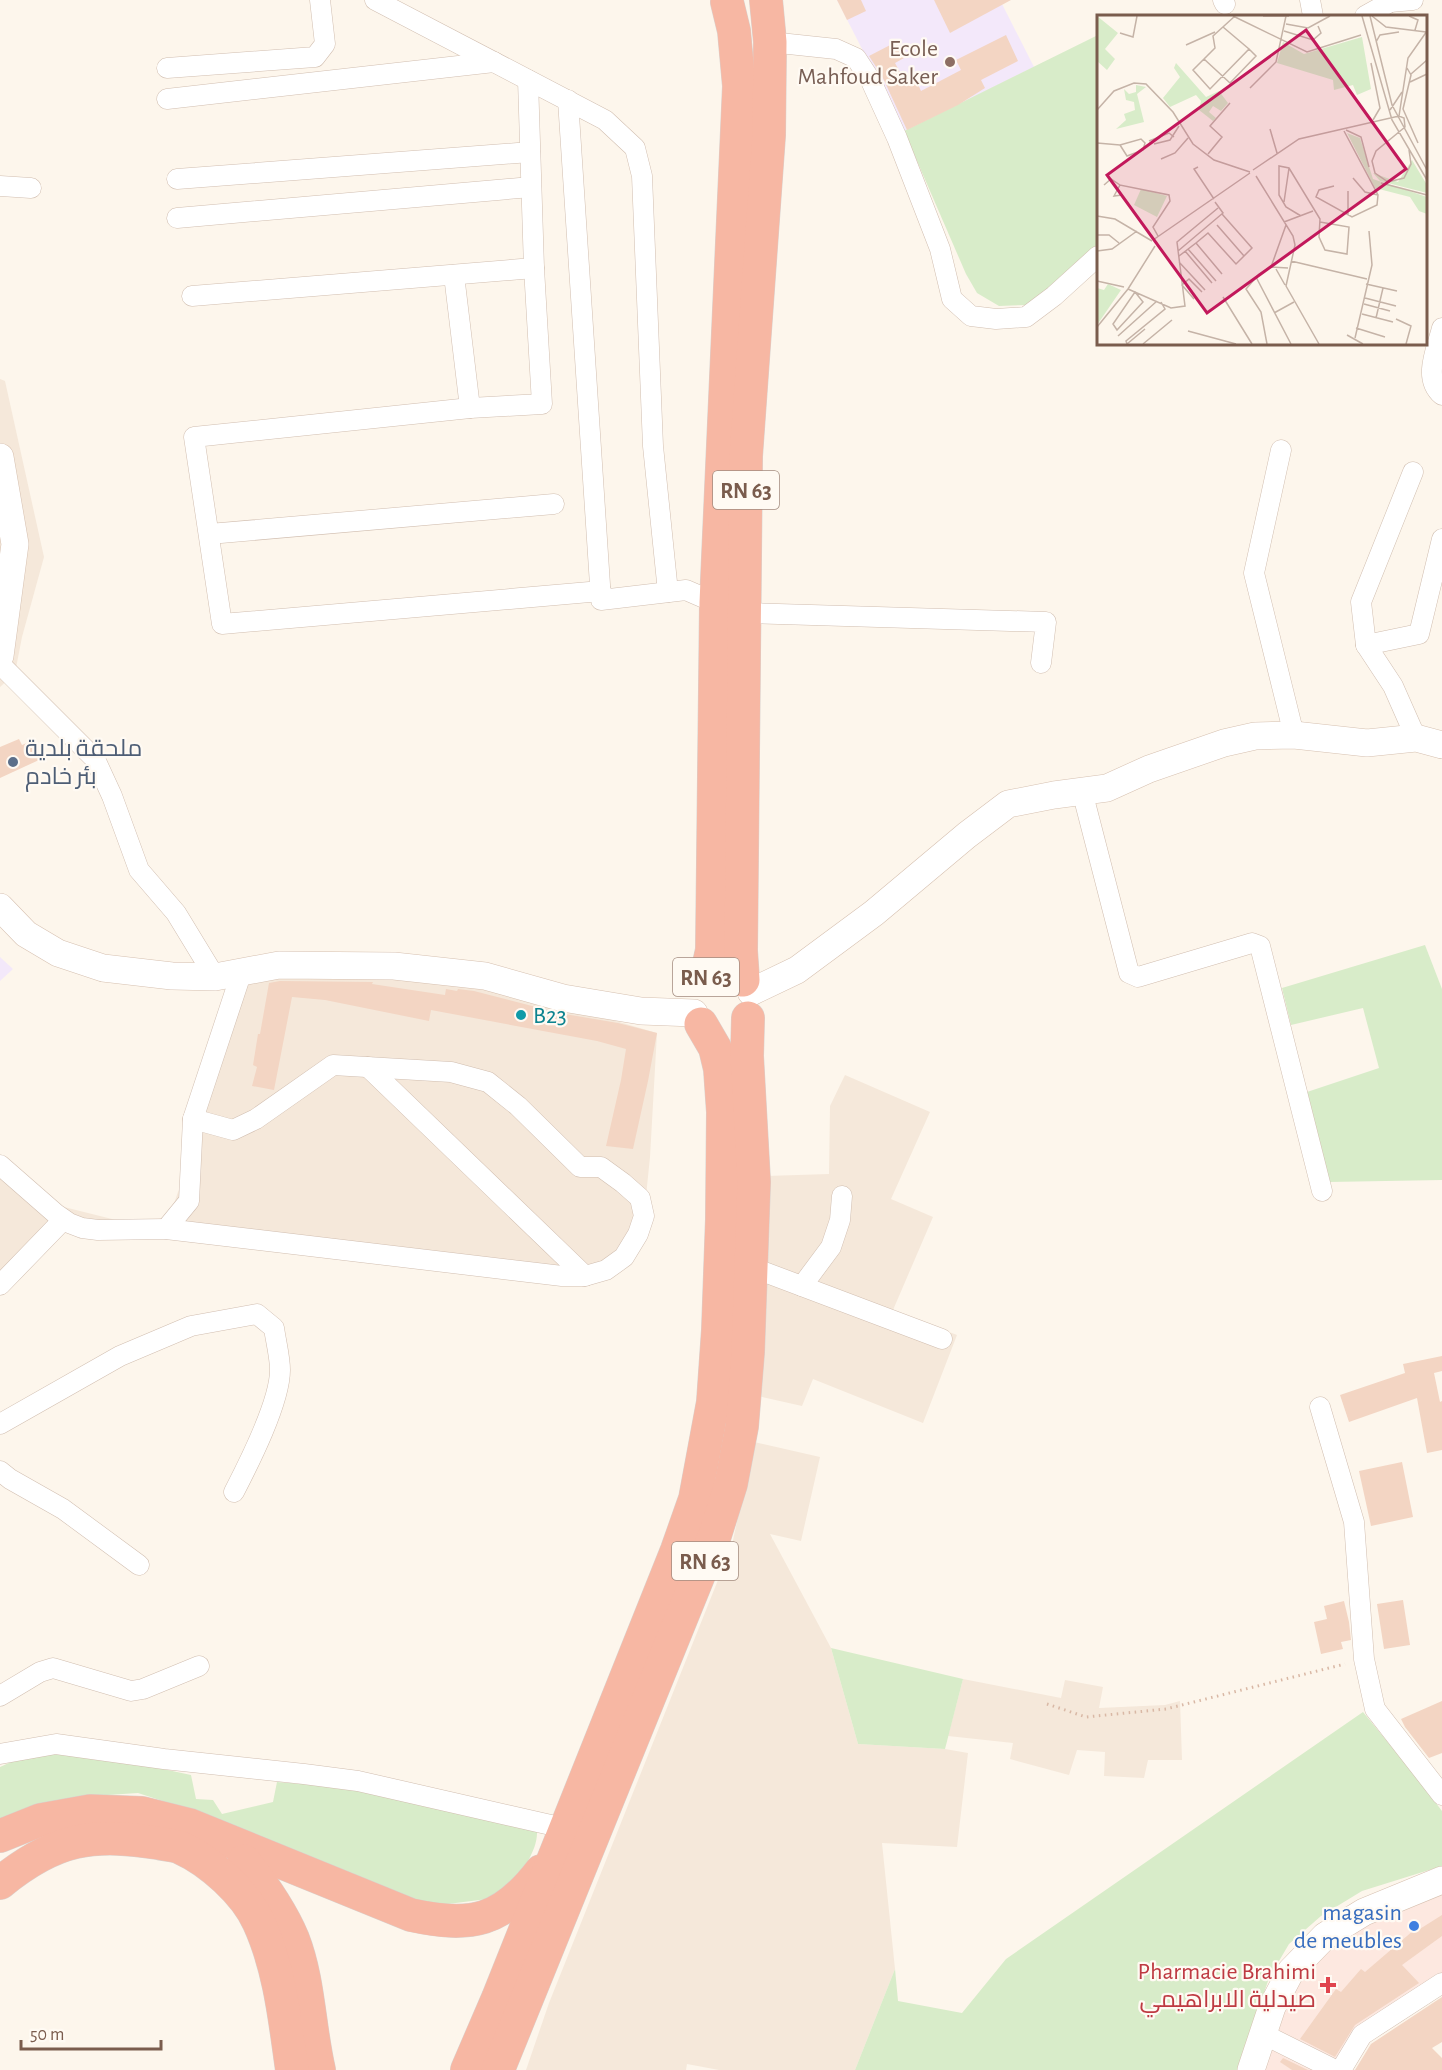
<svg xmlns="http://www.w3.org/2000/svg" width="1442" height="2070" font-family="'Alegreya Sans',Cairo,sans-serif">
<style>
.residential{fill:#f5e8da}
.commercial{fill:#fde8e0}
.education{fill:#f3e8fa}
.green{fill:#d8ecc9}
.building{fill:#f3d5c3}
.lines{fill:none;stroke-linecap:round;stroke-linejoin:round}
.street-casing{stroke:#d1beb0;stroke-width:21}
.secondary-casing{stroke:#d6c0b0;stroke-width:28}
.highway-casing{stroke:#dad1cd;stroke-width:34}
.path{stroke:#d9b8a5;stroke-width:3;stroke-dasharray:1.5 4.5;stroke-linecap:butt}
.street{stroke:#fff;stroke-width:20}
.secondary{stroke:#fff;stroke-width:27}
.highway{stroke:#f7b7a3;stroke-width:33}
.education-dot{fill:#8d6e63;stroke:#fffaf3;stroke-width:2}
.service-dot{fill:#5c6f8a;stroke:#fffaf3;stroke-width:2}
.culture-dot{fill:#0f9aa8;stroke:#fffaf3;stroke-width:2}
.shop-dot{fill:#3f7fe0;stroke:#fffaf3;stroke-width:2}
.health-dot{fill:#e0444e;stroke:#fffaf3;stroke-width:2}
.labels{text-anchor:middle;stroke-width:4.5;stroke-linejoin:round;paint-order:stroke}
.shield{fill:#fffaf3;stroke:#a28b7f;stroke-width:1.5}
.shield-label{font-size:22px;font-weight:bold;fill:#7a5c4d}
.education-label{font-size:24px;fill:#785e54;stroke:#fffaf3;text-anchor:end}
.service-label{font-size:24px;fill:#4e5e75;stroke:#fffaf3;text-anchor:start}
.culture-label{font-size:24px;fill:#0d838f;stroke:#fffaf3;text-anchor:start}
.shop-label{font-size:24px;fill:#366cbe;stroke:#fffaf3;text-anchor:end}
.health-label{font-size:24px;fill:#be3a42;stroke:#fffaf3;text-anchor:end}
.inset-road{fill:none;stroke:#c5b3a7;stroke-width:1.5}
.view{fill:#c2185b;fill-opacity:0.15;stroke:#c2185b;stroke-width:3}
.inset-edge{fill:none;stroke:#7a5c4d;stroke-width:3}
</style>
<rect width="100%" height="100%" fill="#fdf6ec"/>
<g class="residential">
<path d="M0 379 5 381 44 557 22 637 15 673 0 687Z"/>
<path d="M242 971 485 983 657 1033 650 1157 644 1216 624 1257 585 1276 63 1219 0 1283V1174L40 1201 124 1222 169 1218 206 1111Z"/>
<path d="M845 1075 930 1112 891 1199 933 1217 893 1310 957 1335 923 1423 813 1379 802 1406 758 1396 766 1176 829 1174 830 1106Z"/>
<path d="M754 1442 820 1457 801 1541 770 1534 831 1648 858 1744 945 1749 968 1753 957 1847 882 1843 895 1969 855 2070H719L687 2064 686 2070H526L549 2003 732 1545Z"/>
<path d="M963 1679 1061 1698 1065 1680 1103 1687 1099 1708 1165 1705 1180 1701 1182 1760H1148L1144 1778 1104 1776 1105 1752 1077 1750 1069 1775 1010 1759 1013 1743 948 1736Z"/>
</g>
<path class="commercial" d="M1442 1888V1981L1366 2033 1347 2070H1264L1284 2011 1311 1963 1337 1939Z"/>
<g class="education">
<path d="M837 0H1000L1034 67 904 131Z"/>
<path d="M0 957 13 969 0 981Z"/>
</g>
<g class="green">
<path d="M1098 35V244L1078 265 1026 305 999 306 977 293 966 274 904 131Z"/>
<path d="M1425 945 1442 989V1180L1329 1182 1307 1092 1379 1068 1363 1008 1291 1025 1282 988Z"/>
<path d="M831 1648 963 1679 945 1749 858 1744Z"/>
<path d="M1363 1712 1409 1768 1442 1811V1866L1362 1891 1321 1916 1289 1944 1269 1978 1238 2070H855L895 1969 898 2001 962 2013 1006 1959Z"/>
<path d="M58 1752 107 1757 191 1775 196 1799 213 1800 222 1814 273 1802 277 1782 357 1788 537 1831C538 1854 516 1878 503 1897L432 1906 209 1816 138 1793 92 1796 0 1822V1767L20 1758Z"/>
</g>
<g class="building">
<path d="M837 0H861L866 11 847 20Z"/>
<path d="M934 0H1011L950 33Z"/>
<path d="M1006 35 1018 61 981 80 985 88 958 105 907 130 882 76 869 56 896 42 904 58 895 63 907 85 916 80 921 91 961 70 956 60Z"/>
<path d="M19 739 22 745 32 741 39 760 0 778V747Z"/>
<path d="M280 981 373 982 372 984 445 995 446 989 457 991 458 989 474 991 559 1013 618 1023 657 1033 648 1081 633 1149 606 1146 621 1080 626 1049 597 1041 431 1010 429 1021 325 1000 292 997 274 1090 252 1086 257 1067 253 1065 258 1034H260L269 983Z"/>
<path d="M1442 1356V1371L1434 1373 1440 1402 1442 1401V1450L1427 1453 1417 1398 1349 1422 1340 1395 1405 1373 1403 1364Z"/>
<path d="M1402 1462 1413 1517 1371 1526 1359 1471Z"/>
<path d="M1403 1600 1410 1645 1384 1649 1377 1604Z"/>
<path d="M1344 1601 1349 1622 1351 1640 1341 1642 1343 1649 1321 1654 1314 1622 1327 1619 1324 1606Z"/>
<path d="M1442 1701V1753L1429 1758 1405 1727 1401 1719Z"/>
<path d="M1442 1915V1936L1402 1965 1419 1983 1355 2025 1335 2057 1300 2039 1336 1989 1341 1992 1361 1969 1365 1972 1414 1930 1415 1932Z"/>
<path d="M1442 1997V2042L1432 2048 1442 2058V2070H1355L1371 2044Z"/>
<path d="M1283 2058 1308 2070H1292L1280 2062Z"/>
</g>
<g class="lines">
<defs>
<g id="street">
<path d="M375 0 605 120 635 148 642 176 653 446 668 592"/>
<path d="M1223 0 1225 4"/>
<path d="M1310 0 1313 16"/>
<path d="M1390 2 1413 0"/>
<path d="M1365 16 1390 2V0"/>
<path d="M770 42 836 49 856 58 871 81 897 138 940 249 952 299 971 316 996 319 1026 317 1054 296 1098 256"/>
<path d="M167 68 315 57 325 44 320 0"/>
<path d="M167 99 494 62"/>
<path d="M568 100 601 600 686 590 716 603"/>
<path d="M177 179 530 152"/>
<path d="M0 186 31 188"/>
<path d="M177 218 531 187"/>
<path d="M534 268 542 404 470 408 194 437 222 624 601 591"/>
<path d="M454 275 470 408"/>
<path d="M192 296 534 268 528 80"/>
<path d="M1442 328C1437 349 1422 378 1442 395"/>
<path d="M1281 450 1254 573 1294 735"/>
<path d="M1413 472 1361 602 1366 645 1393 686 1416 738"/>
<path d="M209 534 554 504"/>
<path d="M745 613 1046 622 1041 663"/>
<path d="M1366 645 1419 634 1442 539"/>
<path d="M0 664 95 759 112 796 139 870 176 913 215 977"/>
<path d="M1082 791 1129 973 1138 977 1252 943 1260 946 1322 1191"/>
<path d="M368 1067 585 1276"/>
<path d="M0 1165 56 1214 69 1223 82 1228 98 1230 166 1229 562 1276H585L606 1270 624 1257 638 1234 644 1216 640 1198 623 1183 601 1167H580L518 1106 488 1082 451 1072 333 1065 256 1119 233 1130 193 1119"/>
<path d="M166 1229 189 1201 193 1119 242 971"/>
<path d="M751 1267 942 1339"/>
<path d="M0 1285 63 1220"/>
<path d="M802 1286 831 1247 840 1220 842 1196"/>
<path d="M1320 1407 1354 1522 1364 1659 1375 1709 1442 1795"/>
<path d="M0 1424 120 1356 191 1326 257 1314 274 1328C276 1342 280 1357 280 1370 280 1402 249 1463 234 1492"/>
<path d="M0 1471 10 1479 63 1509 139 1565"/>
<path d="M0 1696 40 1672 53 1668 131 1691 143 1689 199 1666"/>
<path d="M0 1754 56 1744 164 1759 304 1774 358 1781 564 1828"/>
<path d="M1263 2034 1335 2070"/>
<path d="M1341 2070 1362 2035 1442 1983"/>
</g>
<g id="secondary">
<path d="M0 457 15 544 0 656"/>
<path d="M0 907 26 934 58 953 103 968 172 976 215 977 279 965 394 966 485 976 563 998 641 1011 694 1013"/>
<path d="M751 992 797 970 874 913 967 835 1008 804 1054 795 1107 788 1149 769 1224 743 1255 736 1294 735 1367 743 1416 738 1442 745"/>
<path d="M1251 2070 1272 2007 1291 1971 1325 1936 1364 1912 1442 1880"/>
</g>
<g id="highway">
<path d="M706 977 712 950 716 603 739 86 734 31 727 2"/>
<path d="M743 980 741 951 746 456 769 135 770 42 766 0"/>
<path d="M0 1836 40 1820 90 1811 142 1813 190 1825 411 1915C471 1928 502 1922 541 1871"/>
<path d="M244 1861C263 1885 281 1910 293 1939 309 1980 309 2027 319 2070"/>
<path d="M0 1883C22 1865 49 1848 76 1842 104 1836 131 1839 158 1843 165 1845 174 1845 181 1848 210 1861 246 1893 259 1923 280 1969 285 2021 292 2070"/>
<path d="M467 2070 498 1998 677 1550 695 1499 713 1402 718 1330 722 1219 723 1112 720 1069 715 1048 701 1024"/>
<path d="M498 2070 715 1535 731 1484 742 1426 748 1352 754 1182 747 1056 748 1018"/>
</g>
</defs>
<use href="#street" class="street-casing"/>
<use href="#secondary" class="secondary-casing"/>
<use href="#highway" class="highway-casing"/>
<path class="path" d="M1047 1704 1086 1717 1166 1709 1345 1664"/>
<use href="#street" class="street"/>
<use href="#secondary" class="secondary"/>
<use href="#highway" class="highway"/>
</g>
<circle class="education-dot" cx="950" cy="62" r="6"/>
<circle class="service-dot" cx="13" cy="762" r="6"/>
<circle class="culture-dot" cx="521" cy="1015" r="6"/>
<circle class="shop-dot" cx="1414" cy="1926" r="6"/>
<path class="health-dot" d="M1325 1976h6v6h6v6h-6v6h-6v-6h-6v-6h6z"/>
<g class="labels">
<g class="shield">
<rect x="713" y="471" width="66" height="38" rx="4.5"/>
<rect x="673" y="958" width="66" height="38" rx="4.5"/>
<rect x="672" y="1542" width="66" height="38" rx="4.5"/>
</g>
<g class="shield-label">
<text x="746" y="498">RN 63</text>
<text x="706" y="985">RN 63</text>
<text x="705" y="1569">RN 63</text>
</g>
<g class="education-label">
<text x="938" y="56">Ecole<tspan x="938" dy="28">Mahfoud Saker</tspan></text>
</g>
<g class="service-label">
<text x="25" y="756">ملحقة بلدية<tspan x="25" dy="28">بئر خادم</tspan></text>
</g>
<g class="culture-label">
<text x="533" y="1023">B23</text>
</g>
<g class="shop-label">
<text x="1402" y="1920">magasin<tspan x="1402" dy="28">de meubles</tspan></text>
</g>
<g class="health-label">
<text x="1316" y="1979">Pharmacie Brahimi<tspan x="1316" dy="28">صيدلية الابراهيمي</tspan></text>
</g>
</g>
<g transform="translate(1097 15)">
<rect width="330" height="330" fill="#fdf6ec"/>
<path d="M0 1 21 18 8 34 18 44 10 55 0 46ZM265 22 274 74 260 80 256 70 237 75 236 65 180 48 186 27 207 39ZM79 48 109 82 122 76 131 88 124 96 116 91 112 97 119 103 116 106 102 95 104 86 99 80 73 92 66 83 83 62 77 53ZM39 70 49 72 40 79 47 107 19 114 29 105 27 99 38 95 37 87 29 85 27 74 32 79 39 77ZM250 118 263 123 276 164 330 182V199L322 196 313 182 278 173ZM315 145 330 170V178L283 166 276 158 301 167ZM44 174 70 181 60 202 37 190ZM11 269 24 275 0 310V273L7 275Z" fill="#d8ecc9"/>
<path class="inset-road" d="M136 1 210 37 264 20M166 1H192M265 1 295 105 330 165M273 1 295 90 330 155M275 1 289 12 329 17M312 1 321 5 318 15M189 9 211 13 233 1M126 12 152 34 113 74 96 55 118 33 116 21 138 1M187 16 216 25 224 18 221 11M23 18 36 22 40 1M279 27 283 20 302 17M89 30 118 17M107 44 133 68 159 41 152 34M274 48 283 93 276 105M310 53 314 60 306 94 321 128M314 59 330 45M313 67 330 59M153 73 179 47 189 1M0 95 17 76 37 68 49 69 76 97 96 129 117 145 153 157M293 95 305 77M302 101 311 43 330 16M173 114 180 138M249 115 264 122 272 152M52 126 72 118 77 122M0 128 23 130 44 124 48 128 46 135 30 141 23 130M57 129 73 125 82 111M111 139 125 122 113 111 133 88M64 144 78 138 91 123M101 152 97 154 117 184M156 155 202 124 302 101 307 103 308 112 279 136 275 146 278 158 291 167 307 163 314 149 312 135M159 161 196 221 198 230 189 271 222 329M256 163 268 177 281 180M284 168 330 180M7 170 14 164 23 170M237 171 222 175 219 182 255 202 280 190 281 180 247 116M251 176V200M25 180 17 181 23 170 72 180 73 186 56 212 61 221M187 187 192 153M0 201 18 204 55 226M204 201 189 192 182 180V151L192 153 223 204 222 222 228 235 250 239 252 212 223 207M187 207 216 196M120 210 147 241M0 220H12L22 228M56 225 153 158M99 228 111 218 139 249 155 233 125 199M91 234 119 266M0 236 15 234 40 216M81 236 126 198 118 187M88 236 115 268M82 241 99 228 125 259M194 246 270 264M82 247 108 275M174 252 189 210M179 254 188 270M159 262 194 329M0 266 27 272M269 269 300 276M31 274 74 293 88 291 80 227 121 193M38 277 46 287 20 315 16 309ZM126 282 155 329M268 283 299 291M97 284 85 270 92 264 105 277M267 289 293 296M177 298 197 287M265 299 296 307M279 303 286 273M299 304 314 311 309 329M0 312 31 274 58 231M259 313 288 322M91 316 139 329M250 320 266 329M21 321 60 286M258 323 275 250 272 216M30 329 29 326 68 294 64 287M30 329 48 314M46 329 75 305M170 329 164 297 149 274 162 259 174 252 191 253"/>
<path class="view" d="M209 15 309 154 110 298 10 160Z"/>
<rect width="330" height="330" class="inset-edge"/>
</g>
<path d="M21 2040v9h140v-9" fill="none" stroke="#7a5c4d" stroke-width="3"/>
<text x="30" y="2040" font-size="18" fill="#7a5c4d" stroke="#fffaf3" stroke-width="4.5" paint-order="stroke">50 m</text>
</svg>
